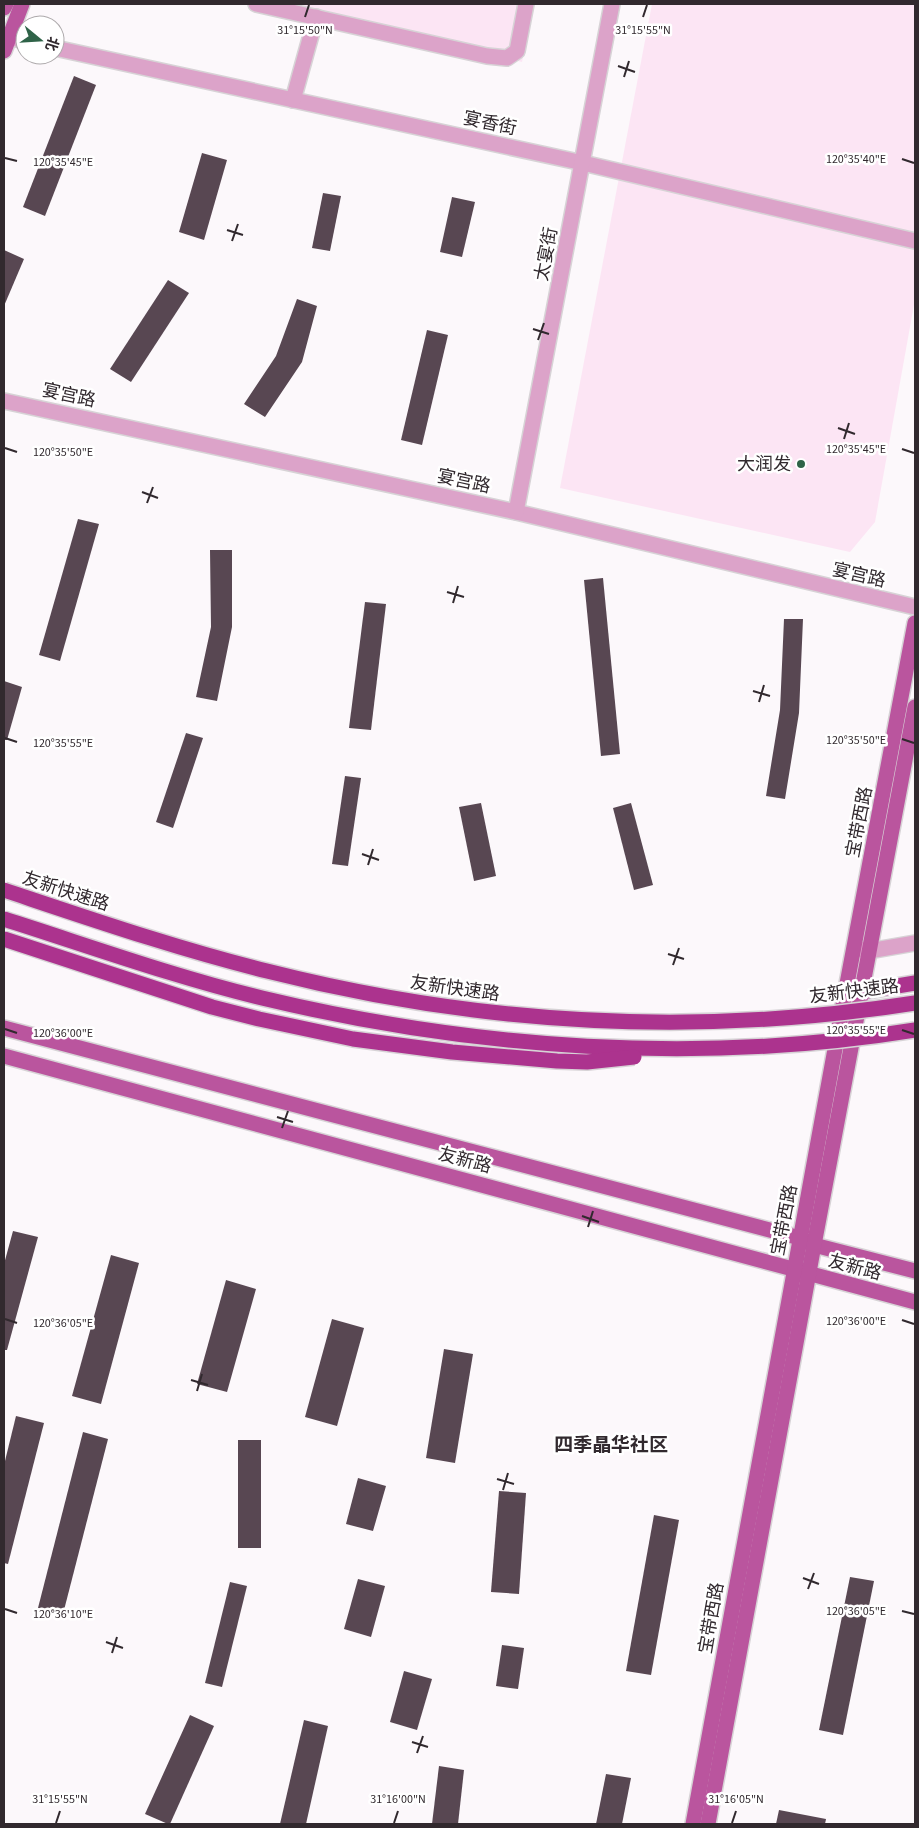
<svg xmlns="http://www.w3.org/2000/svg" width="919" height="1828" font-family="'Source Sans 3','Noto Sans SC',sans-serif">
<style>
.built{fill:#fce5f4}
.building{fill:#584752}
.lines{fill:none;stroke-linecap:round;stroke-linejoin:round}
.minor-casing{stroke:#d7d3d6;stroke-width:18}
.major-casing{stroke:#d7d3d6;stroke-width:18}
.highway-casing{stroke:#d7d3d6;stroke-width:18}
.minor{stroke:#dca3c9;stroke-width:15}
.major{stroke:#ba559e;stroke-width:15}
.highway{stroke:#ac338e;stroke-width:15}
.highway-bridge-casing{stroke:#d7d3d6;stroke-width:18;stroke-linecap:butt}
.highway-bridge{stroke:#ac338e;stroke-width:15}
.ticks{fill:none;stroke:#31292e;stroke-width:2}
.poi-dot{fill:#2f6348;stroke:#fff;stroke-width:2}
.labels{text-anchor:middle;stroke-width:5;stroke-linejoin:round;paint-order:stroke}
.street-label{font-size:18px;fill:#31292e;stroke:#fff}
.poi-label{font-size:18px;fill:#31292e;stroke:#fff;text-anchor:end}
.neighbourhood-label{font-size:19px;font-weight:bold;fill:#31292e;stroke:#fff}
.ticks-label{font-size:12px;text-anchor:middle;fill:#31292e;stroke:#fff;stroke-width:5;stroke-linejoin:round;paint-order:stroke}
</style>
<rect width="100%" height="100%" fill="#fcf8fb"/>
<g class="built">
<path d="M264 4H534L522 62Z"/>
<path d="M652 4H915V299L875 522 850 552 560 488Z"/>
</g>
<g class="building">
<path d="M74 76 96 85 45 216 23 207Z"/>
<path d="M202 153 227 160 204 240 179 232Z"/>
<path d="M323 193 341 196 330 251 312 248Z"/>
<path d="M452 197 475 202 462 257 440 252Z"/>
<path d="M4 250 24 259 4 306Z"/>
<path d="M168 280 189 293 131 382 110 369Z"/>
<path d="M297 299 317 306 302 362 265 417 244 404 276 356Z"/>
<path d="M427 330 448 335 422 445 401 440Z"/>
<path d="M78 519 99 524 60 661 39 655Z"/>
<path d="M210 550H232V627L217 701 196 697 211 627Z"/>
<path d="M603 578 620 754 601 756 584 580Z"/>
<path d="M365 602 386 604 371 730 349 728Z"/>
<path d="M784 619H803L799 713 785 799 766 796 780 710Z"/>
<path d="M4 681 22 687 7 740H4Z"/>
<path d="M186 733 203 738 173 828 156 822Z"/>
<path d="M345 776 361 778 348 866 332 864Z"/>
<path d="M481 803 496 876 474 881 459 807Z"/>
<path d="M631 803 653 885 634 890 613 808Z"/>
<path d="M13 1231 38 1237 7 1350H4V1264Z"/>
<path d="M111 1255 139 1263 101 1404 72 1396Z"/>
<path d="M226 1280 256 1289 227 1392 197 1384Z"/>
<path d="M332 1319 364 1328 337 1426 305 1417Z"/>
<path d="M444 1349 473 1354 455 1463 426 1458Z"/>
<path d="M16 1416 44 1423 8 1564 4 1563V1465Z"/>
<path d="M83 1432 108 1439 63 1614 38 1608Z"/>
<rect x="238" y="1440" width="23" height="108"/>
<path d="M358 1478 386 1486 373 1531 346 1524Z"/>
<path d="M499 1491 526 1493 519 1594 491 1592Z"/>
<path d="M654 1515 679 1520 651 1675 626 1671Z"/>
<path d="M850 1577 874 1581 843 1735 819 1730Z"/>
<path d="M358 1579 385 1586 371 1637 344 1629Z"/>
<path d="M230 1582 247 1586 222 1687 205 1683Z"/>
<path d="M502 1645 524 1648 518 1689 496 1686Z"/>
<path d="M404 1671 432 1679 417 1730 390 1722Z"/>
<path d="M190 1715 214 1726 170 1824H168L145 1814Z"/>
<path d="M304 1720 328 1726 306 1824H280Z"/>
<path d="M439 1766 464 1770 458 1824H432Z"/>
<path d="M606 1774 631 1778 622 1824H596Z"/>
<path d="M779 1810 826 1819 825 1824H776Z"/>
</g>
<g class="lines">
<defs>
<g id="minor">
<path d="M256 4 487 56 507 58 517 51 526 4"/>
<path d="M4 36 25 41"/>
<path d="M55 48 583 163 915 241"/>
<path d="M293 100 316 17"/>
<path d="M4 401 516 512 915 607"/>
<path d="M516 512 612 4"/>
<path d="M858 949 869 951 915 943"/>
</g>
<g id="major">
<path d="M4 8 6 4"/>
<path d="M4 51 22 4"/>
<path d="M4 1028 800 1238 814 1245 915 1271"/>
<path d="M4 1056 915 1302"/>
<path d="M693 1824 846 989 915 623"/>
<path d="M708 1824 814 1245 915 707"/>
</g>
<path id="highway" d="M846 989 861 992 915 983"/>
</defs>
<use href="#minor" class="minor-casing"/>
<use href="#major" class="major-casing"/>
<use href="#highway" class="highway-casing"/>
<use href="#minor" class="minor"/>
<use href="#major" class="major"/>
<use href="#highway" class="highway"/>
<defs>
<g id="highway-bridge">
<path d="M4 890C91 919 178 949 267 971 480 1025 698 1037 915 1003"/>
<path d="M4 919C89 946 175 977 262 998 475 1049 698 1065 915 1030"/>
<path d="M4 939 212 1007 259 1019 353 1039 452 1052 557 1061 587 1062 634 1057"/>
</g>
</defs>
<use href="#highway-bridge" class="highway-bridge-casing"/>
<use href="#highway-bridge" class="highway-bridge"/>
</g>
<path class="ticks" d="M305 17 309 5M643 17 647 5M618 66 635 72M624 77 629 61M5 158 17 161M902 159 914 163M227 230 243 235M232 241 238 224M533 329 549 334M538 340 544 323M838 428 855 434M844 439 849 423M5 448 17 452M902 449 914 453M142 492 158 498M147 503 153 487M447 592 464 597M453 603 458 586M753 691 770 696M759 702 764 685M5 738 17 742M902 739 914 743M362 854 379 860M368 865 373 849M668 954 684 959M673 965 679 948M5 1029 17 1033M902 1030 914 1034M277 1117 293 1122M282 1128 288 1111M582 1216 599 1222M588 1227 593 1211M5 1319 17 1323M902 1320 914 1324M191 1380 208 1385M197 1391 202 1374M497 1479 514 1484M503 1490 508 1473M803 1578 819 1584M808 1589 814 1573M5 1609 17 1613M902 1611 914 1614M106 1642 123 1648M112 1653 117 1637M412 1742 428 1747M417 1753 423 1736M56 1823 60 1811M394 1823 398 1811M732 1823 736 1811"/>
<circle class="poi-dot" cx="801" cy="464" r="5"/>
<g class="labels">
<g class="street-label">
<text transform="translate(490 123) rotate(12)" y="6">宴香街</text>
<text transform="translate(546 254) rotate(-79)" y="6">太宴街</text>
<text transform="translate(69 395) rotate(12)" y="6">宴宫路</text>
<text transform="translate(464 481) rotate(12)" y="6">宴宫路</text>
<text transform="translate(859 575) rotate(13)" y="6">宴宫路</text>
<text transform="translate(859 822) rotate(-79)" y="6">宝带西路</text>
<text transform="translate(66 891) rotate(18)" y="6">友新快速路</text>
<text transform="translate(455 988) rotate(8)" y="6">友新快速路</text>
<text transform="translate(854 991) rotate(-7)" y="6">友新快速路</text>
<text transform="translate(465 1160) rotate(15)" y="6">友新路</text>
<text transform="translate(784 1220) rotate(-79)" y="6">宝带西路</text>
<text transform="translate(855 1267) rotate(15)" y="6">友新路</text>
<text transform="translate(711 1618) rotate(-80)" y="6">宝带西路</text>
</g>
<g class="poi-label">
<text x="791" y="470">大润发</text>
</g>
<g class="neighbourhood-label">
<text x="611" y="1451">四季晶华社区</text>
</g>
</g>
<g class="ticks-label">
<text x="305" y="34">31°15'50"N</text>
<text x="643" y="34">31°15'55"N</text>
<text x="856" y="163">120°35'40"E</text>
<text x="63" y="166">120°35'45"E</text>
<text x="856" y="453">120°35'45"E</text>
<text x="63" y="456">120°35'50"E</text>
<text x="856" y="744">120°35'50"E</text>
<text x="63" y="747">120°35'55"E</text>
<text x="856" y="1034">120°35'55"E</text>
<text x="63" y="1037">120°36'00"E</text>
<text x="856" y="1325">120°36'00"E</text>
<text x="63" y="1327">120°36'05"E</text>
<text x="856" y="1615">120°36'05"E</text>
<text x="63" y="1618">120°36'10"E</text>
<text x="60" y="1803">31°15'55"N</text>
<text x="398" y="1803">31°16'00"N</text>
<text x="736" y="1803">31°16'05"N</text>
</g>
<rect width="919" height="1828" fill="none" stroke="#31292e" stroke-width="10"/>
<g transform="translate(40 40) rotate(108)"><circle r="24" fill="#ffffff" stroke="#ada9ab"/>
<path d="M0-4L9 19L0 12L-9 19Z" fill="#2f6348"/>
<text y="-8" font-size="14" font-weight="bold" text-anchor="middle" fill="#31292e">北</text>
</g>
</svg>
